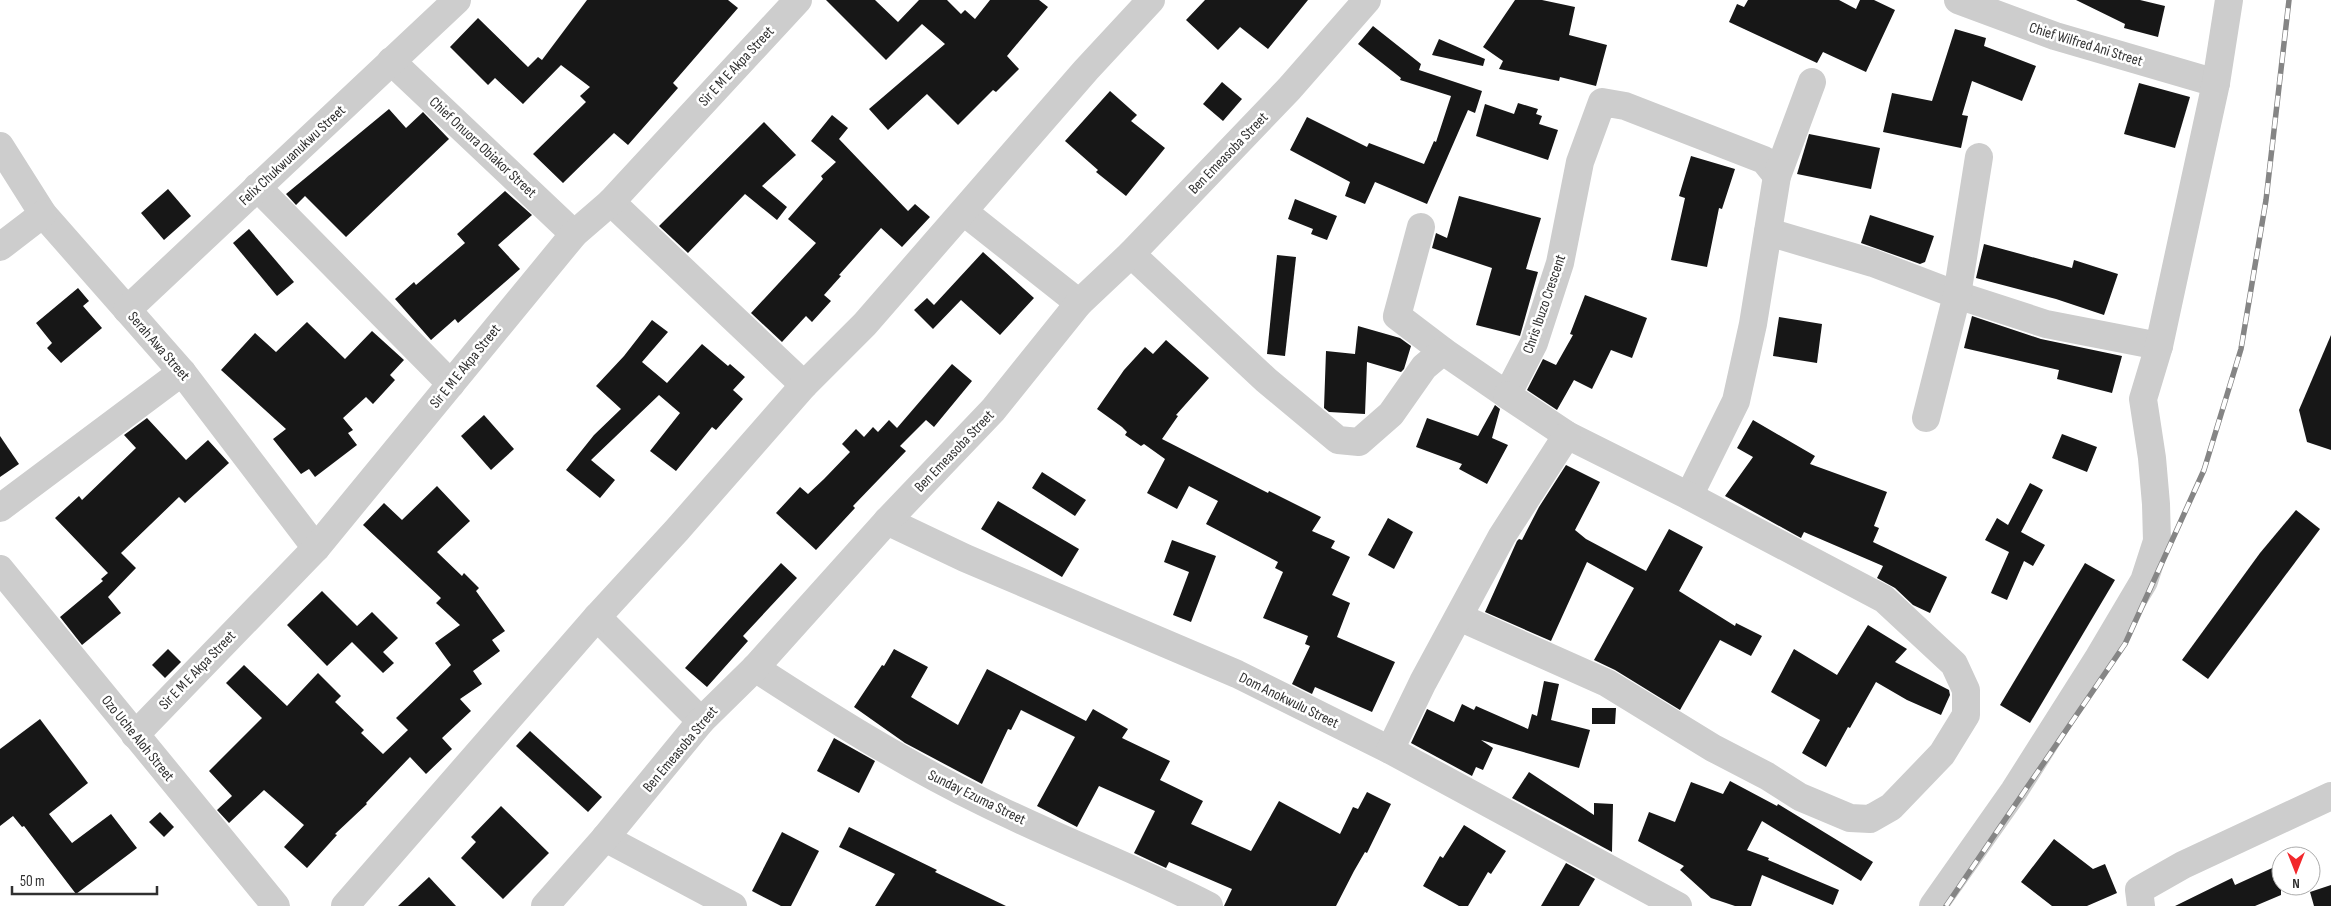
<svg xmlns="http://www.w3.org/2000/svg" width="2331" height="906" font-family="'Sofia Sans Condensed',sans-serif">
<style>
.building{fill:#171717}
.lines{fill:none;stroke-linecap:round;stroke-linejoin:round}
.minor{stroke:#cdcdcd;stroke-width:28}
.rail-casing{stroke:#858585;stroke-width:5.5}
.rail{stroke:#fff;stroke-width:4;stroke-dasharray:11;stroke-linecap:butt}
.labels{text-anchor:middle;stroke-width:5;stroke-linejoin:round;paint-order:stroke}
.street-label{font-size:15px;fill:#303030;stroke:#fff}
</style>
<rect width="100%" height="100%" fill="#fff"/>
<g class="building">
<path d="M587 0H728L738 8 673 83 678 88 628 145 614 133 563 183 533 154 586 102 580 96 590 87 561 65 523 104 495 78 488 85 450 47 478 18 528 67 538 57 542 60Z"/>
<path d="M826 0H875L898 22 919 0H947L961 14 965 10 975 19 990 0H1039L1048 7 1007 56 1019 69 996 92 993 90 958 125 927 94 888 130 869 109 945 44 922 24 886 60Z"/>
<path d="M1205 0H1308L1268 49 1240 27 1218 50 1186 20Z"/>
<path d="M1515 0H1542L1575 7 1569 35 1607 45 1596 86 1560 77 1559 81 1499 69 1503 61 1483 47Z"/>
<path d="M1748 0H1839L1856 9 1860 0H1874L1895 10 1866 72 1823 52 1817 63 1729 22 1737 4 1744 7Z"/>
<path d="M2076 0H2140L2165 6 2158 37 2124 28 2125 24Z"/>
<path d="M1373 26 1421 64 1419 70 1482 91 1475 113 1468 110 1427 204 1375 182 1365 204 1345 196 1350 182 1290 150 1307 117 1367 147 1369 143 1424 164 1434 141 1436 142 1451 96 1400 80 1401 78 1358 44Z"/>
<path d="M1955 29 1986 38 1984 46 2036 66 2022 101 1972 81 1962 115 1968 116 1961 148 1883 132 1892 93 1932 101Z"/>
<path d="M1439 39 1485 59 1483 66 1432 55Z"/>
<path d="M1222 82 1242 99 1223 121 1203 104Z"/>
<path d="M2139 83 2190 97 2175 148 2124 134Z"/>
<path d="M1110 91 1137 115 1131 121 1165 148 1126 196 1096 172 1098 170 1065 141Z"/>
<path d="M1518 103 1538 109 1536 114 1542 116 1539 124 1558 130 1548 160 1476 136 1485 104 1514 114Z"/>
<path d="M389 109 406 128 423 112 449 139 346 237 305 196 296 205 286 194Z"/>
<path d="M832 115 848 128 839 139 908 211 915 204 930 217 902 247 881 228 839 275 841 276 824 295 831 301 812 322 806 316 782 342 751 313 816 243 788 219 823 179 821 176 836 162 811 141Z"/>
<path d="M764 122 796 155 762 186 787 207 777 220 745 194 688 253 659 226Z"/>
<path d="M1809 134 1880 148 1871 189 1797 174Z"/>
<path d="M1691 156 1735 169 1722 209 1719 208 1707 267 1671 260 1685 198 1679 196Z"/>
<path d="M168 189 191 216 164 240 141 213Z"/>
<path d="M505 191 532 215 498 245 520 269 458 323 455 319 431 340 395 299 414 282 416 285 465 243 457 234Z"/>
<path d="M1459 196 1541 218 1526 269 1538 272 1520 336 1476 325 1492 268 1432 248 1436 233 1447 238Z"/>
<path d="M1295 199 1337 216 1327 240 1311 234 1313 229 1288 219Z"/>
<path d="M1870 215 1934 236 1925 262 1920 264 1861 243Z"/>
<path d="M249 229 294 282 277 296 233 243Z"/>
<path d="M1984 244 2072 268 2074 260 2118 274 2104 315 2056 299 1976 278Z"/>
<path d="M983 252 1034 298 1000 335 961 300 933 329 914 310 927 298 934 305Z"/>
<path d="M1277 255 1296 257 1285 356 1267 354Z"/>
<path d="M78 288 89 301 83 306 102 328 61 363 47 348 52 343 36 323Z"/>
<path d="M1585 295 1647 318 1632 358 1611 350 1592 389 1574 380 1557 410 1527 390 1543 359 1556 365 1573 335 1570 334Z"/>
<path d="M1972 316 2041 339 2122 356 2112 393 2057 379 2059 370 1964 348Z"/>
<path d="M1779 317 1822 324 1817 363 1773 356Z"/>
<path d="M652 320 668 332 642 362 667 383 702 344 728 366 730 364 745 377 733 390 743 399 716 430 712 427 676 471 650 451 680 413 659 395 591 460 615 480 600 498 566 470 594 435 621 409 596 386 624 356Z"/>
<path d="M307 322 345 359 372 331 404 360 390 375 395 380 373 404 366 397 343 418 353 430 348 433 357 445 315 477 309 469 301 474 273 439 286 429 221 370 255 333 276 352Z"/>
<path d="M1358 326 1400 338 1411 346 1404 369 1401 372 1367 362 1365 414 1329 412 1324 408 1326 351 1355 354Z"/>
<path d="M2331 335V450L2307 442 2299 410Z"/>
<path d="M1166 340 1209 378 1176 415 1178 416 1162 439 1268 493 1269 491 1321 517 1312 531 1335 541 1331 548 1350 557 1332 595 1350 603 1337 637 1395 662 1372 712 1315 687 1312 694 1292 684 1310 646 1305 644 1308 636 1263 618 1283 572 1275 568 1278 562 1206 524 1218 501 1189 486 1177 509 1147 493 1165 459 1144 444 1141 446 1125 435 1127 432 1122 427 1097 409 1124 370 1145 347 1153 354Z"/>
<path d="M952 364 972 381 934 427 926 420 900 446 906 451 853 506 855 508 816 550 776 513 800 487 808 494 824 479 850 452 842 444 856 429 864 437 873 427 878 432 889 420 897 428Z"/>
<path d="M1495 405 1500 409 1492 438 1508 445 1487 484 1459 469 1462 464 1416 447 1427 418 1478 436Z"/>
<path d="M484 415 514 449 491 470 461 436Z"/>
<path d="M147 418 186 460 208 440 229 463 185 503 179 497 121 553 136 568 108 597 121 613 82 645 60 617 103 581 101 579 108 573 55 518 79 496 82 500 136 448 124 435Z"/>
<path d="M1753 420 1815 456 1810 464 1887 492 1874 526 1879 528 1873 542 1947 577 1930 613 1913 605 1895 588 1877 578 1883 566 1804 532 1801 538 1725 496 1753 457 1737 448Z"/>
<path d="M2062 434 2097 447 2087 472 2052 458Z"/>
<path d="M0 436 19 464 0 477Z"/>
<path d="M1566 465 1600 482 1575 530 1586 539 1646 571 1669 529 1703 547 1679 591 1735 626 1736 623 1762 636 1751 656 1720 640 1680 710 1615 670 1594 660 1634 588 1587 562 1551 641 1485 612 1517 541 1519 539 1522 540 1539 507Z"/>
<path d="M1042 472 1086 500 1075 516 1032 488Z"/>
<path d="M2030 483 2043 490 2021 532 2045 545 2033 566 2024 561 2007 600 1991 593 2009 552 1985 540 1997 518 2008 525Z"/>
<path d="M437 486 470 521 437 552 462 576 464 573 479 588 476 591 505 631 492 640 500 651 473 671 482 684 460 699 471 711 442 738 452 749 426 774 410 757 366 803 367 804 335 834 337 835 307 868 284 847 304 825 264 790 229 823 217 810 232 796 209 771 262 718 226 683 244 665 287 706 318 673 341 696 335 702 364 730 361 733 383 754 408 730 396 718 451 665 435 643 460 625 436 603 441 598 363 525 384 503 402 520Z"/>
<path d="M998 501 1079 549 1062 577 981 529Z"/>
<path d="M2296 510 2320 529 2208 679 2182 660 2260 553Z"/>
<path d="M1388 518 1413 532 1394 569 1368 555Z"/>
<path d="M1172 540 1216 556 1191 622 1173 615 1189 572 1164 562Z"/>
<path d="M781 563 797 578 743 636 748 641 707 687 685 668Z"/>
<path d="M2085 563 2115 580 2030 723 2000 705Z"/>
<path d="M322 591 357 626 372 612 398 638 383 652 394 663 383 673 352 642 327 666 287 625Z"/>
<path d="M1868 625 1907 649 1895 662 1949 690 1950 695 1941 715 1907 700 1876 682 1850 728 1848 727 1826 767 1802 753 1820 720 1771 692 1794 649 1837 675Z"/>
<path d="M168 649 181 662 165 678 152 665Z"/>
<path d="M894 649 928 667 911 697 958 725 987 669 1086 721 1093 709 1128 729 1122 738 1170 761 1160 780 1203 801 1191 824 1251 851 1279 801 1340 834 1353 807 1358 809 1367 792 1391 804 1367 853 1365 852 1354 871 1336 906H1224L1232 889 1169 862 1166 868 1134 853 1155 811 1099 786 1077 827 1037 806 1075 737 1021 710 1011 730 1008 729 982 784 905 743 854 707 882 665 884 666Z"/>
<path d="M1544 681 1559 684 1551 720 1590 730 1579 768 1481 740 1493 748 1483 770 1476 767 1472 776 1411 743 1427 709 1454 722 1462 704 1474 710 1476 706 1528 729 1532 714 1537 716Z"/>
<path d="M1592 708H1616L1615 724H1592Z"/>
<path d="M40 719 88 783 49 814 72 843 111 814 137 848 76 894 24 826 22 827 13 816 0 826V749Z"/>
<path d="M530 731 602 797 588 812 516 746Z"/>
<path d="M834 738 875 761 859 793 817 771Z"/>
<path d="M1529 772 1594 815V803L1613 804 1612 852 1512 798Z"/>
<path d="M1730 781 1777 806 1778 804 1873 862 1861 881 1762 821 1747 850 1769 858 1768 860 1839 890 1833 905 1762 875 1751 906H1735L1711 898 1680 870 1684 866 1638 841 1649 812 1675 822 1691 782 1723 794Z"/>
<path d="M501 806 549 853 503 899 461 858 476 842 471 837Z"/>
<path d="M160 812 174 827 164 837 149 822Z"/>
<path d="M1464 825 1506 851 1491 874 1488 872 1468 906H1459L1423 886 1440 856 1443 858Z"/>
<path d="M849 827 937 870 935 872 1006 906H875L895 874 839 847Z"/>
<path d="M782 832 819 851 791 906H781L752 891Z"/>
<path d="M2054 839 2093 869 2105 864 2117 893 2087 906H2052L2021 882Z"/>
<path d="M1566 863 1595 879 1579 906H1541Z"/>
<path d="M2281 864V895L2255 906H2175L2232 878 2235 885Z"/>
<path d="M429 877 456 906H398Z"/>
<path d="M2331 885V906H2314L2310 892Z"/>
</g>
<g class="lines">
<g class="minor">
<path d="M1958 0 2055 36 2216 83"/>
<path d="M391 61 574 234"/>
<path d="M0 146 43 214 182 372 316 548"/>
<path d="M257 187 451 384"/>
<path d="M611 202 804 385"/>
<path d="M964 212 1079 303"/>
<path d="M1421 227 1397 316 1443 351"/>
<path d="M1768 232 1873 263 1957 295 2046 324 2159 346"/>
<path d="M0 247 43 214"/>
<path d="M1131 254 1266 380 1338 440 1359 442 1391 414 1424 367 1443 351 1507 395 1534 343 1560 263 1580 162 1602 102 1625 106 1764 160 1777 176"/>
<path d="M127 310 457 0"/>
<path d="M1926 418 1957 295 1979 157"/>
<path d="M1689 496 1736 401 1753 324 1777 176 1812 82"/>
<path d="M0 508 182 372"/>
<path d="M887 521 965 558 1237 674 1390 750 1678 906"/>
<path d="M0 569 276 906"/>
<path d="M597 617 701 721"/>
<path d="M1459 617 1607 683 1713 748 1767 776 1800 797 1850 818 1870 819 1891 807 1942 754 1966 715V690L1954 664 1884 599 1689 496 1567 435 1507 395"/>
<path d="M755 668C829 716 903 763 983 802 1057 839 1135 868 1209 906"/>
<path d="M135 735 316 548 574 234 611 202 798 0"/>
<path d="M1390 750 1423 682 1502 536 1567 435"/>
<path d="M605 838 733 906"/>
<path d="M345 906 597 617 677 530 804 385 865 324 1086 70 1151 0"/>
<path d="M545 906 605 838 701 721 755 668 887 521 993 410 1079 303 1131 254 1289 89 1367 0"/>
<path d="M1933 906 2014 791 2099 657 2144 581 2157 541 2156 504 2152 458 2143 399 2159 346 2194 184 2216 83 2229 0"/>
<path d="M2141 906 2139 890 2183 865 2331 796"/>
</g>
<defs>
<path id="rail" d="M1946 906 2125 644 2204 470 2241 349 2266 200 2289 0"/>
</defs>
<use href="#rail" class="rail-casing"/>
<use href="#rail" class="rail"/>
</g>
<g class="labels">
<g class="street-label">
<text transform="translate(2086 44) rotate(17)" y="5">Chief Wilfred Ani Street</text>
<text transform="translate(736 66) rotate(-47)" y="5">Sir E M E Akpa Street</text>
<text transform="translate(483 147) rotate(43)" y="5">Chief Onuora Obiakor Street</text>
<text transform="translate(1228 153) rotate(-46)" y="5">Ben Emeasoba Street</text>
<text transform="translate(292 155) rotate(-43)" y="5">Felix Chukwuanukwu Street</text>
<text transform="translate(1544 304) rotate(-71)" y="5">Chris Ibuzo Crescent</text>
<text transform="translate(159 346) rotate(49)" y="5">Serah Awa Street</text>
<text transform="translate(465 366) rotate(-51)" y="5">Sir E M E Akpa Street</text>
<text transform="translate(954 451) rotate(-46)" y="5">Ben Emeasoba Street</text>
<text transform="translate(197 670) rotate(-46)" y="5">Sir E M E Akpa Street</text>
<text transform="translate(1289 700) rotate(26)" y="5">Dom Anokwulu Street</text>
<text transform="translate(138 738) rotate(51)" y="5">Ozo Uche Aloh Street</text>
<text transform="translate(680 749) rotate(-50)" y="5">Ben Emeasoba Street</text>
<text transform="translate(977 797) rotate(26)" y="5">Sunday Ezuma Street</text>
</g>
</g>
<g transform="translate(2296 871) rotate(180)"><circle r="24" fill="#ffffff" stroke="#acacac"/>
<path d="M0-4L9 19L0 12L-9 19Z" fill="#f2282c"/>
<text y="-8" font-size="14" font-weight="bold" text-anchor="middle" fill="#303030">N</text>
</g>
<path d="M12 886v8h145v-8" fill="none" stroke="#303030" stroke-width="2.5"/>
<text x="20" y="886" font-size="15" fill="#303030" stroke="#ffffff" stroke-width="4" paint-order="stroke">50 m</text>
</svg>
